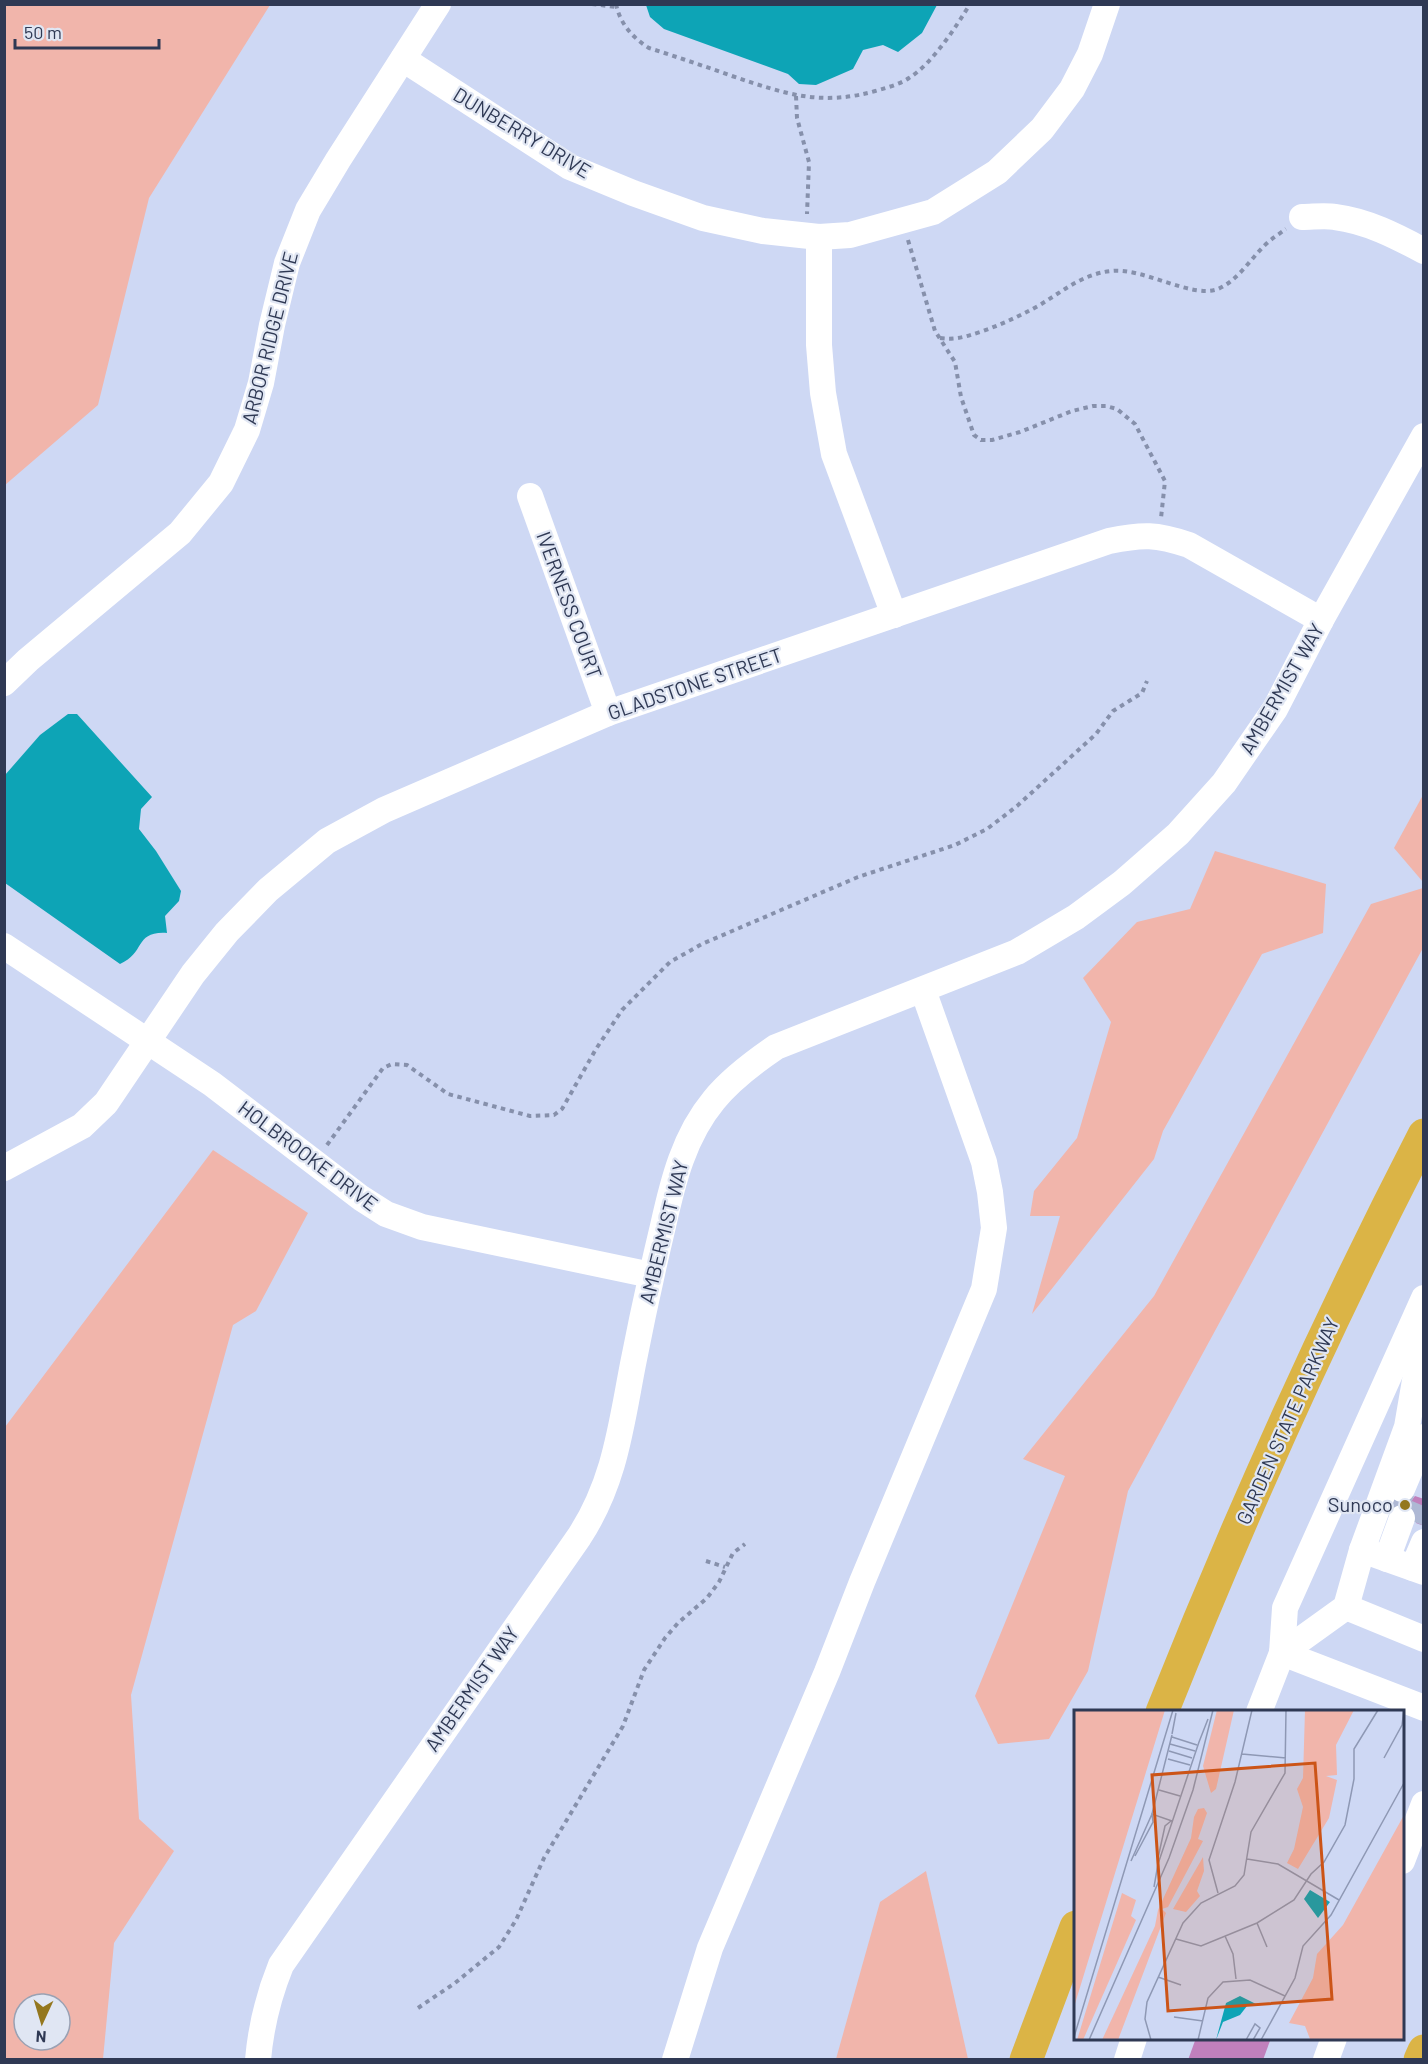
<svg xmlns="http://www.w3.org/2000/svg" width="1428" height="2064" font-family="Barlow,sans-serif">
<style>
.green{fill:#f1b5ab;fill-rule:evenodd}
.water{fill:#0da4b6}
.building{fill:#c080bc}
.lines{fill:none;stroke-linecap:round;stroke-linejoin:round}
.minor-tunnel{stroke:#aeb8d4;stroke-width:26;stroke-dasharray:26 13;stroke-linecap:butt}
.path{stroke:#8690ab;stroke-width:4;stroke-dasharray:4.5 4.5;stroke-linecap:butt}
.minor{stroke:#fff;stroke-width:26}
.highway{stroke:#dbb446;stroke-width:33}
.poi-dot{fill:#94771e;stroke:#e0e6f3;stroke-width:2}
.labels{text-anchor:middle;stroke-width:4.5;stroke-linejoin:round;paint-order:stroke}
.street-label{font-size:20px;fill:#2f3954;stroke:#e0e6f3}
.poi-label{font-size:20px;fill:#2f3954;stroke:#e0e6f3;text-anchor:end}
.inset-road{fill:none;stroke:#8e98b4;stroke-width:1.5}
.view{fill:#cc5417;fill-opacity:0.15;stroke:#cc5417;stroke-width:3}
.inset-edge{fill:none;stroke:#2f3954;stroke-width:3}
</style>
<rect width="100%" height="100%" fill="#ced8f4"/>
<g class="green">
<path d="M5 4 270 5 149 198 98 405 5 485Z"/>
<path d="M1423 795V882L1394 848Z"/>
<path d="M1215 851 1326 884 1323 933 1262 954 1163 1131 1154 1159 1032 1314 1060 1216H1030L1034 1191 1077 1138 1111 1022 1083 978 1137 922 1190 909Z"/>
<path d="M1423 888V948L1128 1491 1088 1671 1049 1739 998 1744 975 1696 1065 1476 1023 1459 1154 1296 1371 904Z"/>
<path d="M213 1150 308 1213 256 1311 233 1325 131 1695 139 1819 174 1851 114 1943 103 2059H5V1427ZM24 2004H60V2040H24Z"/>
<path d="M926 1871 968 2059H836L880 1902Z"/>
</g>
<g class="water">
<path d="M646 5V4L937 5 922 33 898 52 883 45 863 50 853 69 816 85 799 84 788 74 664 29 650 17Z"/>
<path d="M68 714H77L152 797 141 809 139 829 156 851 181 891 179 901 165 916 167 933C134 931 146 953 120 964L5 883V775L40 735Z"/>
</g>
<g class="building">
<path d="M1415 1496 1424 1499V1526L1416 1523 1417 1516 1414 1509 1405 1504 1411 1501Z"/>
<path d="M1196 2038H1271L1263 2060H1188Z"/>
</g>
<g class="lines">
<g class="minor-tunnel">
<path d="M1392 1514 1402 1491"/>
<path d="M1417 1523 1424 1506"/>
</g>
<g class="path">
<path d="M592 4 616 7"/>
<path d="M616 4C620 24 633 38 649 48 677 57 704 66 732 76 786 94 821 107 879 90 889 87 900 84 909 78 932 64 956 27 970 4"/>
<path d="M796 96 797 118 809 162 807 214"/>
<path d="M908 240 935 331 955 362 961 397 974 435 981 440H992L1020 432 1072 411 1093 406H1106L1117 409 1135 424 1165 481 1161 518"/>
<path d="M940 338C955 340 965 337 980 332 1000 325 1018 317 1038 306 1062 292 1082 274 1111 271 1143 267 1191 299 1218 289 1237 281 1250 260 1264 246 1271 239 1279 234 1286 229"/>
<path d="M327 1145 383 1068 392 1064 407 1065 448 1094 530 1116 554 1115 562 1109 596 1049 622 1010 670 962 702 944 858 877 955 845 987 829 1017 806 1096 734 1113 711 1142 693 1147 681"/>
<path d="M706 1561 725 1567"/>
<path d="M418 2008 455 1983 499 1947 516 1920 544 1858 623 1726 644 1670 665 1638 678 1623 707 1598 719 1582 733 1553 745 1544"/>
</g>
<g class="minor">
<path d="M403 59 570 167 633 193 703 218 763 231 819 237 850 235 933 212 997 172 1042 129 1072 89 1090 54 1107 4"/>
<path d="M1302 217C1313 217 1325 215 1335 217 1367 221 1396 236 1424 251"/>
<path d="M819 237V345L823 393 834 454 894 615"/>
<path d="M530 496 608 713"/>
<path d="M4 683 28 660 180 533 221 483 247 430 261 383 272 325 287 263 308 210 338 160 438 4"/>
<path d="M4 946 212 1084 361 1198 386 1214 422 1227 651 1275"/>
<path d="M4 1168 82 1126 106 1103 193 974 227 932 268 890 327 841 384 810 608 713 1109 541C1143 534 1156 534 1189 545L1321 620"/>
<path d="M1402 1489 1424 1437"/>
<path d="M1362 1550 1424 1572"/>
<path d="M1387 1559 1402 1518"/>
<path d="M1413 1568 1424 1542"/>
<path d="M1346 1607 1424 1639"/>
<path d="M1282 1653 1346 1607 1362 1550 1407 1427 1424 1328"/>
<path d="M1282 1653 1424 1708"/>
<path d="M1259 1712 1282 1653 1285 1608 1424 1298"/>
<path d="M1402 1861 1424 1804"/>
<path d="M258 2060C261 2025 268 1997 281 1965L579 1537C615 1482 621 1426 633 1364 642 1318 652 1272 663 1226 673 1181 684 1136 714 1100 731 1079 754 1062 776 1047L1017 952 1076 917 1122 883 1178 834 1224 783 1275 709 1321 620 1424 436"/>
<path d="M675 2060 710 1948 827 1672 862 1582 984 1289 994 1228 990 1192 984 1162 923 990"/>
<path d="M1127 2060 1134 2038"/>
<path d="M1326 2060 1334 2038"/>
</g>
<g class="highway">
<path d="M1162 1712C1240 1516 1327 1323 1424 1135"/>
<path d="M1026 2060 1076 1927"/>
<path d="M1420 2060 1424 2051"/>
</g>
</g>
<circle class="poi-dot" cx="1405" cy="1505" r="6"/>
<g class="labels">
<g class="street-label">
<text transform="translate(522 133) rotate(31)" y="7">DUNBERRY DRIVE</text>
<text transform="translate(270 338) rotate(-76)" y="7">ARBOR RIDGE DRIVE</text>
<text transform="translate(569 605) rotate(70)" y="7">IVERNESS COURT</text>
<text transform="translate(695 684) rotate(-19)" y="7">GLADSTONE STREET</text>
<text transform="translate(1282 689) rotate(-60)" y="7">AMBERMIST WAY</text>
<text transform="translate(308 1156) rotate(37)" y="7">HOLBROOKE DRIVE</text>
<text transform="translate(664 1232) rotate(-76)" y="7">AMBERMIST WAY</text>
<text transform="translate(1288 1421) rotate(-66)" y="7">GARDEN STATE PARKWAY</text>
<text transform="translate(472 1689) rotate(-55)" y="7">AMBERMIST WAY</text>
</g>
<g class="poi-label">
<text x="1393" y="1512">Sunoco</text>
</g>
</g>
<g transform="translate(1074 1710)">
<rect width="330" height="330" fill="#ced8f4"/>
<path d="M0 0H91L0 297ZM143 0H160L142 79 137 83 129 56ZM231 0H280L262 35 263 65 252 66 263 70 255 108 224 159 213 153 220 139 229 97 223 79 229 68ZM130 98 133 103 124 129 129 131 94 197 88 199 92 203 44 330H28L81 216 84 200 117 128 120 107 124 99ZM330 105V330L236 329 231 316 215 313 239 268 243 244 269 215ZM129 147 130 161 123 181 126 186 112 202 99 199ZM48 183 62 190 57 206 62 210 9 330H3Z" fill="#f1b5ab"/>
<path d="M236 180 256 192 244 208 230 189ZM166 286 184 295 173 296 166 305 149 312 142 330 152 293Z" fill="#0da4b6"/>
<path class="inset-road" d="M98 24 102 3M98 27 123 35M125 32 134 9M96 34 121 41M95 41 118 48M168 44 212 48M310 48 328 15 330 0M94 49 116 55M85 80 106 86M61 146 79 112 78 104 98 111M84 148 91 116 97 111M173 149 204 154 265 190M57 151 78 104 98 25M84 154 125 32M80 177 84 154M144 183 135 150 161 72 178 0M183 213 193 237M151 226 159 244 162 269M102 229 127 236 183 213 220 190 237 164 250 152 271 115 280 69V39L304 0M84 267 107 275M100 307 129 311M0 327 99 0M15 330 95 148 119 80 139 0M77 330 71 309 73 292 109 213 127 193 161 176 170 165 177 122 211 63 212 0M124 330 134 288 149 272 176 270 211 286M172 330 181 314 186 318 179 330M187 330 221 268 229 236 257 205 330 73"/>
<path class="view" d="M241 53 258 289 94 301 78 65Z"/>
<rect width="330" height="330" class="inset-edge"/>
</g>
<rect width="1428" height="2064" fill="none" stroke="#2f3954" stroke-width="12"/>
<g transform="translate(42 2022) rotate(184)"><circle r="28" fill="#e0e6f3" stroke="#99a1b3" stroke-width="1.5"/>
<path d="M0-4.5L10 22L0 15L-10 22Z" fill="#94771e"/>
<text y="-9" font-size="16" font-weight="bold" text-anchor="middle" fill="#2f3954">N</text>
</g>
<path d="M15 39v9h144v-9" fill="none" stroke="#2f3954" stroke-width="3"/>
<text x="24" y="39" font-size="18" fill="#2f3954" stroke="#e0e6f3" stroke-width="4.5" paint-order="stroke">50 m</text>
</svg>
